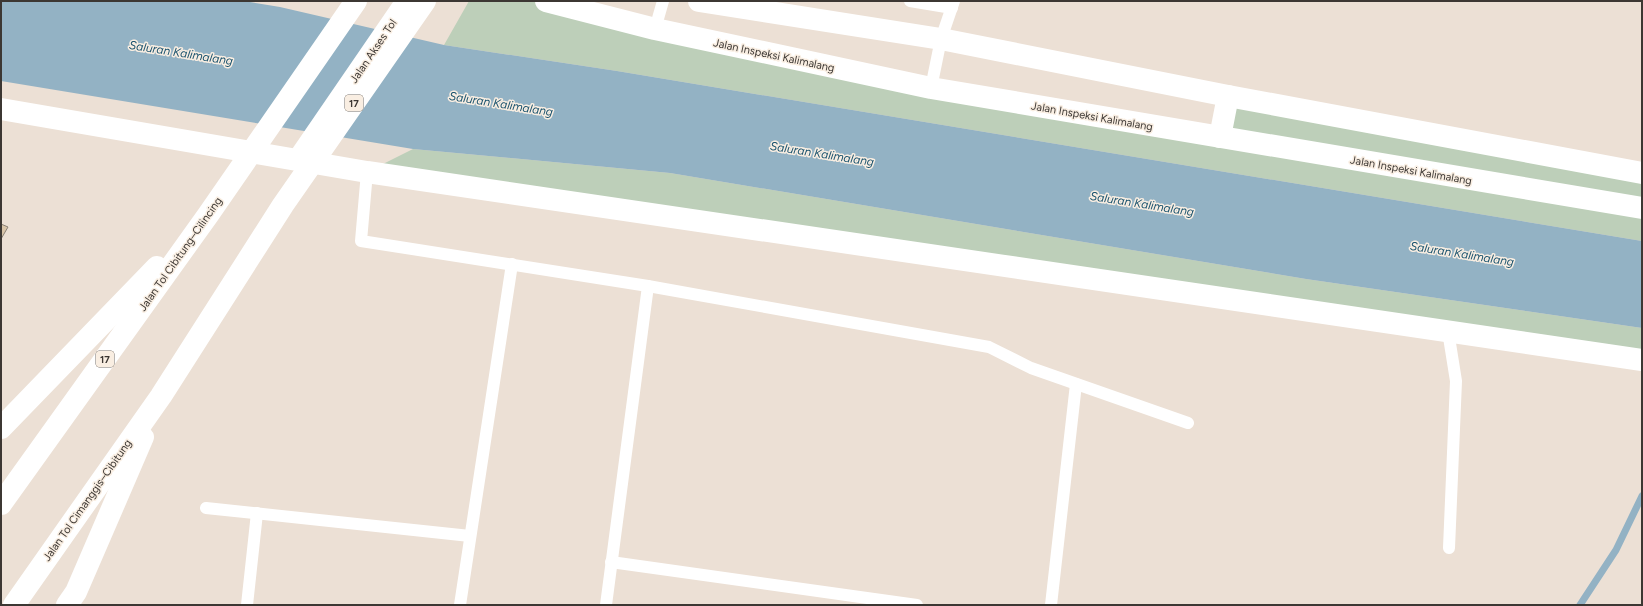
<svg xmlns="http://www.w3.org/2000/svg" width="1643" height="606" font-family="Figtree,sans-serif">
<style>
.green{fill:#bdcfb9}
.water{fill:#93b2c4}
.lines{fill:none;stroke-linecap:round;stroke-linejoin:round}
.stream{stroke:#93b2c4;stroke-width:7}
.building{fill:#d9c5aa;stroke:#8a8176}
.lane{stroke:#fff;stroke-width:12}
.primary{stroke:#fff;stroke-width:22}
.highway{stroke:#fff;stroke-width:22}
.labels{text-anchor:middle;stroke-width:3;stroke-linejoin:round;paint-order:stroke}
.shield{fill:#f9eee2;stroke:#756e68;stroke-width:1}
.shield-label{font-size:10px;font-weight:bold;fill:#3c3733}
.street-label{font-size:11px;fill:#3c3733;stroke:#f9eee2}
.water-label{font-size:12px;font-style:italic;fill:#1c546f;stroke:#f9eee2}
</style>
<rect width="100%" height="100%" fill="#ece0d5"/>
<g class="green">
<path d="M469 1H546L1219 137 1228 96 1642 173V241L617 71 444 45Z"/>
<path d="M413 149 670 173 1306 279 1642 328V360L367 172Z"/>
</g>
<path class="water" d="M1 1H244L280 7 444 45 617 71 1642 241V328L1306 279 670 173 413 149 1 81Z"/>
<g class="lines">
<path class="stream" d="M1580 605 1616 550 1642 496"/>
</g>
<path class="building" d="M1 224 8 227 1 239Z"/>
<g class="lines">
<g class="lane">
<path d="M910 1 952 8"/>
<path d="M655 29 663 1"/>
<path d="M931 88 941 39 954 1"/>
<path d="M367 172 361 241 648 286 989 347 1031 368 1188 423"/>
<path d="M1448 331 1456 381 1449 548"/>
<path d="M206 508 470 536"/>
<path d="M611 562 917 605"/>
<path d="M247 605 257 513"/>
<path d="M460 605 512 264"/>
<path d="M606 605 648 286"/>
<path d="M1051 605 1076 384"/>
</g>
<g class="primary">
<path d="M546 1 655 29 931 88 1642 208"/>
<path d="M699 1 941 39 1228 96 1642 173"/>
<path d="M1 109 367 172 1642 360"/>
<path d="M1220 137 1228 96"/>
<path d="M298 160 407 1"/>
</g>
<g class="highway">
<path d="M1 428 157 267"/>
<path d="M1 504 208 215 356 1"/>
<path d="M14 605 161 396 283 205 425 1"/>
<path d="M67 605 76 592 143 437"/>
</g>
</g>
<g class="labels">
<g class="shield">
<rect x="345" y="95" width="18" height="16" rx="3"/>
<rect x="96" y="351" width="18" height="16" rx="3"/>
</g>
<g class="shield-label">
<text x="354" y="107">17</text>
<text x="105" y="363">17</text>
</g>
<g class="street-label">
<text transform="translate(373 51) rotate(-56)" y="4">Jalan Akses Tol</text>
<text transform="translate(774 55) rotate(12)" y="4">Jalan Inspeksi Kalimalang</text>
<text transform="translate(1092 116) rotate(10)" y="4">Jalan Inspeksi Kalimalang</text>
<text transform="translate(1411 170) rotate(10)" y="4">Jalan Inspeksi Kalimalang</text>
<text transform="translate(180 254) rotate(-55)" y="4">Jalan Tol Cibitung–Cilincing</text>
<text transform="translate(87 500) rotate(-55)" y="4">Jalan Tol Cimanggis–Cibitung</text>
</g>
<g class="water-label">
<text transform="translate(181 53) rotate(9)" y="4">Saluran Kalimalang</text>
<text transform="translate(501 104) rotate(9)" y="4">Saluran Kalimalang</text>
<text transform="translate(822 154) rotate(9)" y="4">Saluran Kalimalang</text>
<text transform="translate(1142 204) rotate(9)" y="4">Saluran Kalimalang</text>
<text transform="translate(1462 254) rotate(9)" y="4">Saluran Kalimalang</text>
</g>
</g>
<rect width="1643" height="606" fill="none" stroke="#3c3733" stroke-width="4"/>
</svg>
